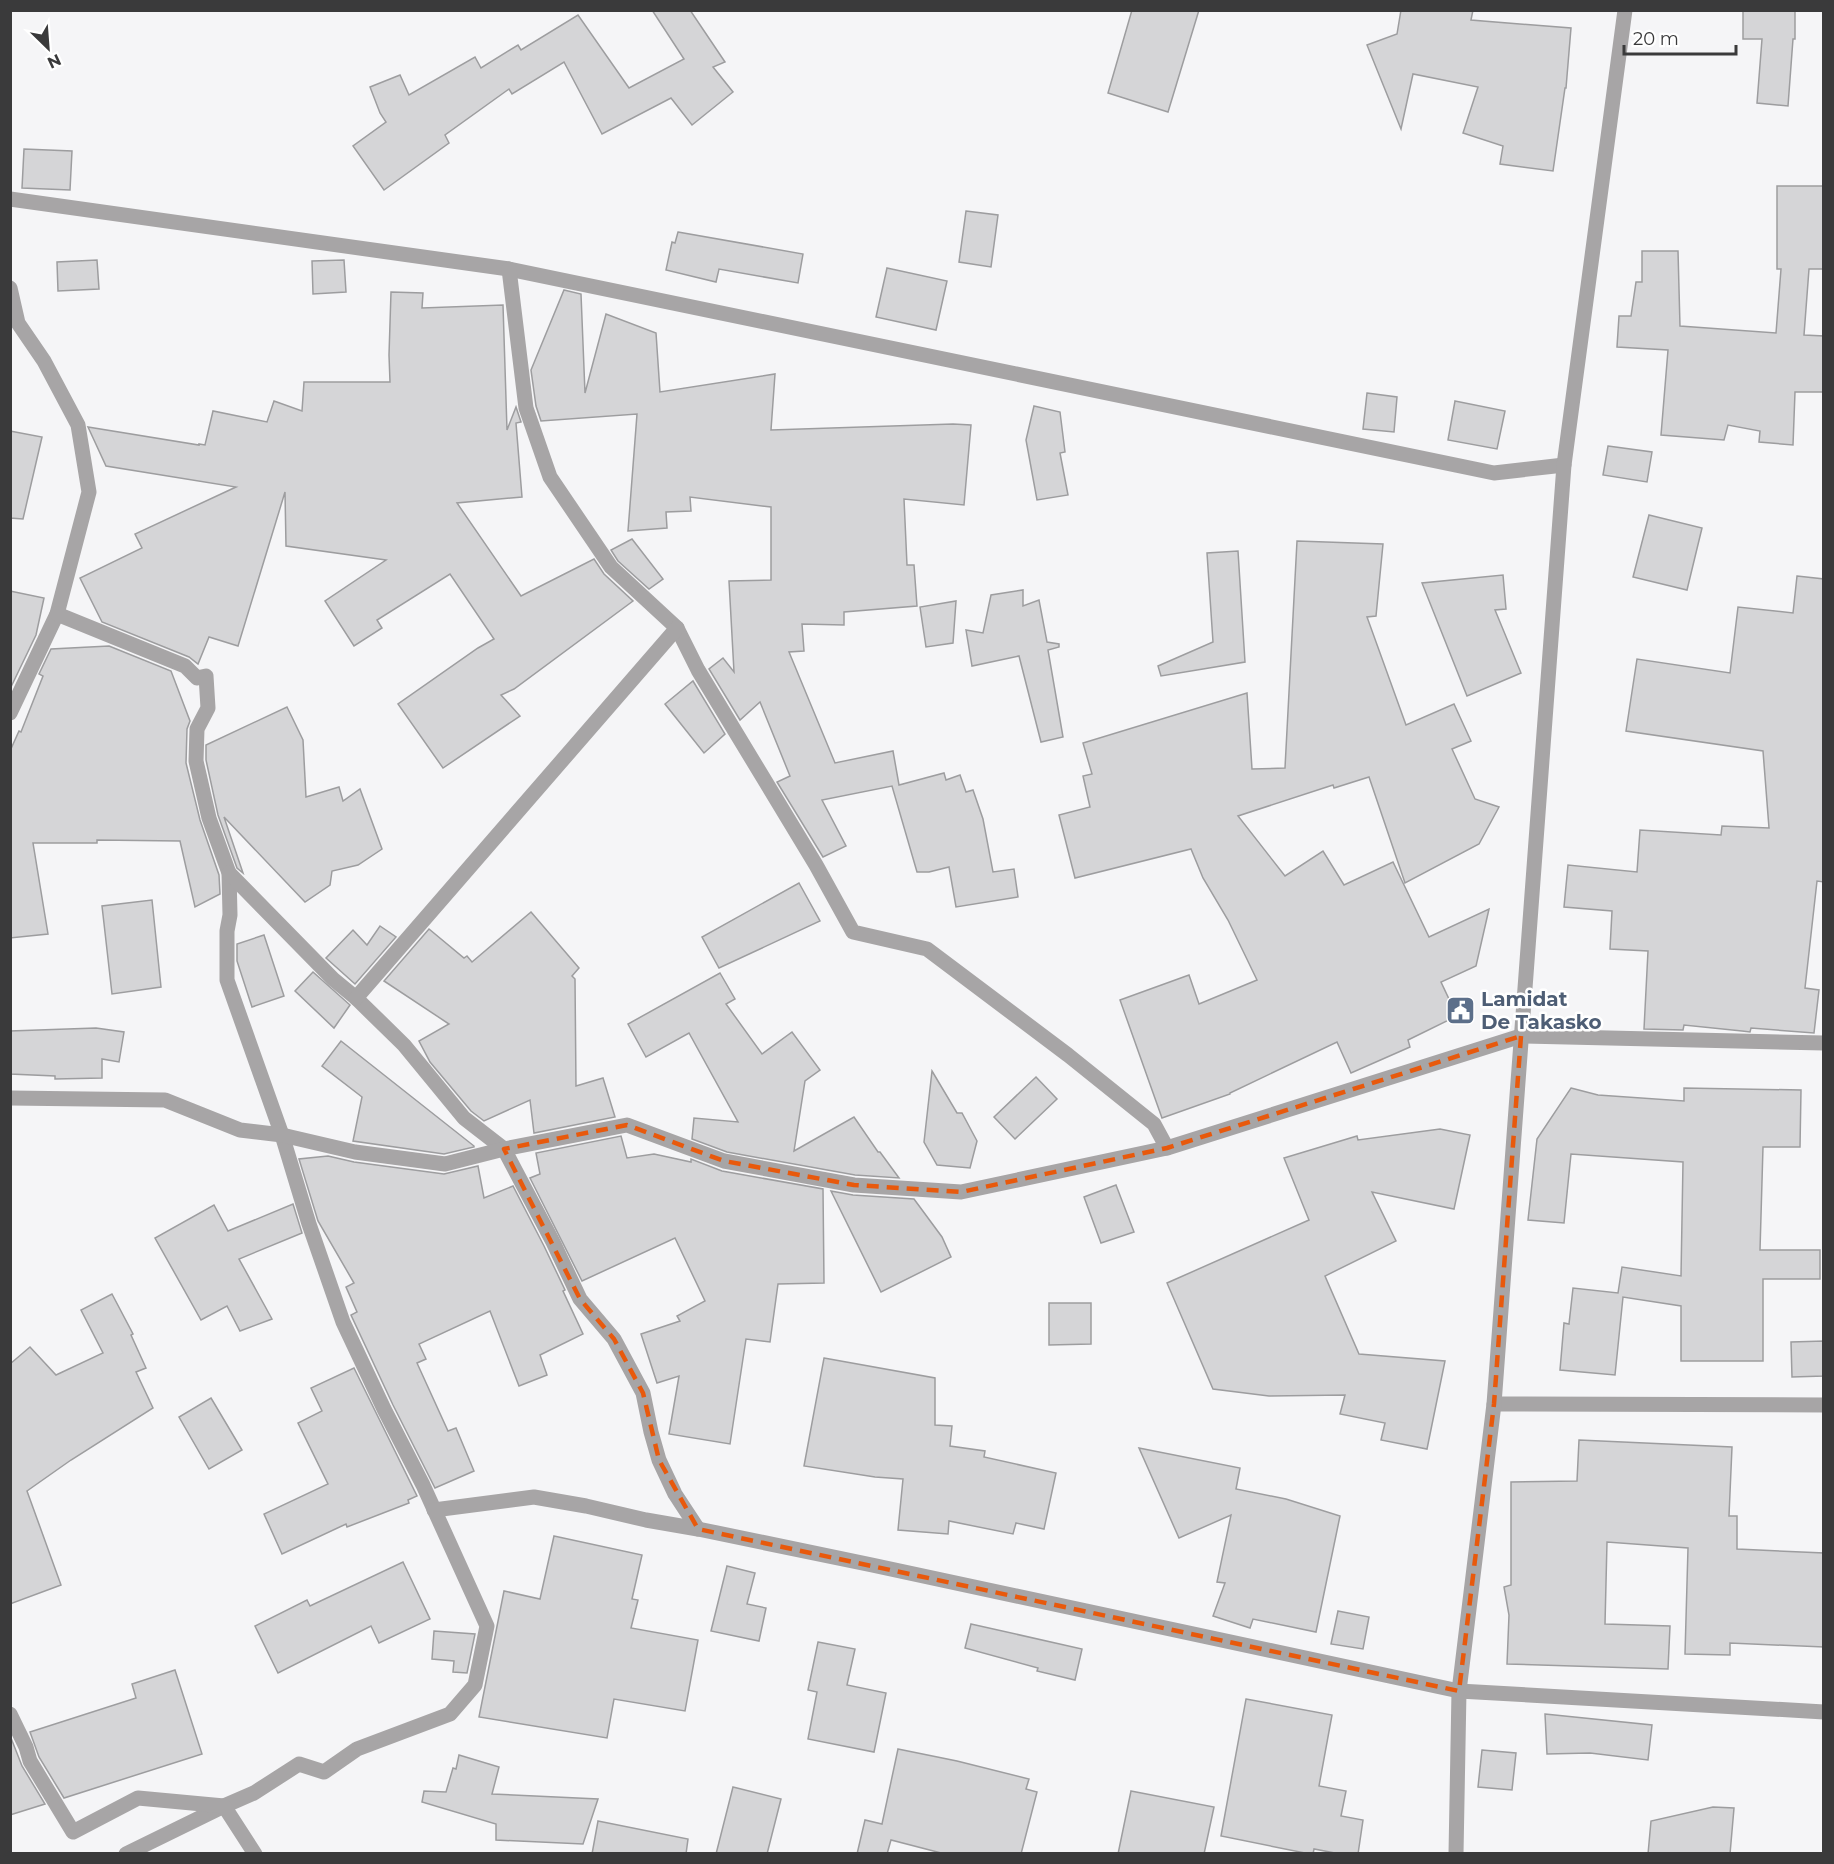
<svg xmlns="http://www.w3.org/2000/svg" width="1834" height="1864" font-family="Montserrat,sans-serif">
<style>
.building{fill:#d5d5d7;stroke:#9d9d9f;stroke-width:1.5}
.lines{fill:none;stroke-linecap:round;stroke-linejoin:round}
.street{stroke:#a7a5a6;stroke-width:15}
.marked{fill:none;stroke:#e8590c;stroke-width:4.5;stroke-dasharray:12 8;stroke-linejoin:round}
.labels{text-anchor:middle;stroke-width:5;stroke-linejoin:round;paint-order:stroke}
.service-label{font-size:20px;font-weight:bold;fill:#4e5e75;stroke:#fff;text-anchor:start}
</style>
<rect width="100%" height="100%" fill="#f5f5f7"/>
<g class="building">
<path d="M652 10H690L725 62 713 67 733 92 692 125 671 98 602 134 564 62 512 94 509 89 445 135 449 143 384 190 353 146 386 122 380 113 370 87 400 75 409 95 475 57 481 68 518 45 521 50 578 15 629 88 684 59Z"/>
<path d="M1132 10H1199L1168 112 1108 93Z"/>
<path d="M1401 10H1473L1471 20 1571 28 1566 88H1565L1553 171 1500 164 1503 146 1463 133 1478 87 1413 74 1401 129 1367 45 1397 34Z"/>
<path d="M1743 10H1795V39H1793L1788 106 1757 103 1762 39H1743Z"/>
<path d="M24 149 72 151 70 190 22 188Z"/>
<path d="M1777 186H1824V269H1809L1804 335 1824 336V392H1795L1793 445 1759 442 1760 431 1728 425 1724 440 1661 435 1668 350 1617 347 1619 316H1631L1636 282H1642V251H1678L1680 326 1776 333 1781 269H1777Z"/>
<path d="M966 211 998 215 991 267 959 262Z"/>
<path d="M678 232 803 254 798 283 719 269 716 282 666 270 672 242 675 243Z"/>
<path d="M97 260 99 289 58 291 57 262Z"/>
<path d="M344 260 346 292 313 294 312 261Z"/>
<path d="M887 268 947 281 936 330 876 317Z"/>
<path d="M564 290 581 294 585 393 606 314 656 333 660 392 775 374 771 430 953 424 971 425 964 505 904 499 907 565H914L917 606 844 612V625L802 624 804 651 789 652 835 763 893 751 899 785 944 773 946 780 960 775 966 792 973 790 983 819 993 872 1014 869 1018 897 956 907 949 867 929 872H917L892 786 822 800 846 846 823 857 777 782 790 776 760 702 740 720 709 669 723 658 734 672 729 581 771 580V507L690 497 691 511 666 512 667 528 628 531 637 414 541 421 536 406 531 370Z"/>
<path d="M391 292 423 293 422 308 503 305 507 430 516 407 521 422 516 423 522 497 457 503 521 596 594 559 604 574 633 601 514 689 501 695 520 716 443 768 398 704 478 648 494 639 450 574 377 620 382 628 354 646 325 601 386 560 286 546 285 492 238 646 209 637 198 664 189 657 102 622 80 578 142 548 135 534 236 487 106 466 88 427 199 445V444L205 445 213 411 267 422 274 401 302 411 304 382H390L389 355Z"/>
<path d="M1367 393 1397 397 1394 432 1363 429Z"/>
<path d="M1455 401 1505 411 1497 449 1448 440Z"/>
<path d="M1034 406 1060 412 1065 452 1060 453 1068 495 1037 500 1026 440Z"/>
<path d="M10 431 42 437 23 519 10 518Z"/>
<path d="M1608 446 1652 452 1647 482 1603 475Z"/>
<path d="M1649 515 1702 528 1687 590 1633 577Z"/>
<path d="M632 539 663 579 649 589 618 561 611 550Z"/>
<path d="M1297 541 1383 544 1376 616 1367 617 1406 725 1454 704 1471 741 1452 749 1475 799 1499 807 1479 844 1405 883 1369 777 1334 788 1333 785 1238 816 1285 876 1323 851 1344 885 1393 862 1429 937 1489 909 1476 966 1441 982 1457 1016 1408 1040 1410 1047 1351 1073 1337 1042 1230 1093V1094L1162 1118 1120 1000 1189 975 1199 1004 1257 980 1228 920 1203 878 1191 849 1075 878 1059 815 1090 807 1083 776 1092 774 1083 743 1247 693 1252 769 1285 768Z"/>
<path d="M1238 551 1245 662 1161 676 1158 666 1213 642 1207 553Z"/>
<path d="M1503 575 1506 609 1495 610 1521 673 1467 696 1422 583Z"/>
<path d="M1797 576 1824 579V882L1817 881 1805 988 1819 990 1814 1033 1751 1028 1750 1032 1742 1031 1684 1025 1683 1030 1644 1029 1648 951 1610 949 1612 911 1564 907 1568 865 1637 872 1640 830 1721 835 1722 826 1769 828 1763 751 1626 731 1637 659 1730 673 1738 607 1793 613Z"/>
<path d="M1023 590V606L1039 600 1047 642 1059 644V647L1048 650 1063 737 1041 742 1019 656 972 666 966 630 983 633 991 595Z"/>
<path d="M10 591 44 598 36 635 10 689Z"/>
<path d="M956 601 953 643 926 647 920 607Z"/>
<path d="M109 646 171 671 190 721 187 729 186 763 200 820 219 875 220 894 195 907 180 841 97 840V843H33L48 934 10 938V751L19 731 21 732 43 676 39 674 51 649Z"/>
<path d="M693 681 725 734 704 753 665 704Z"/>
<path d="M287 707 303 740 306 797 339 787 343 801 360 789 382 849 358 865 332 871 330 885 305 902 224 817 243 873 237 868 218 815 206 760V745Z"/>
<path d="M799 883 820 921 719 968 702 937Z"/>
<path d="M152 900 161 987 112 994 102 906Z"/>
<path d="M531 912 579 968 572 976 575 979 576 1086 603 1078 615 1117 534 1133 530 1100 484 1121 471 1111 430 1062 419 1041 449 1024 384 981 429 929 464 958 467 956 472 962Z"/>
<path d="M380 926 396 937 355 984 326 958 353 930 367 945Z"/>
<path d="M264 935 284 996 252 1007 237 961V944Z"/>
<path d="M313 972 350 1005 334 1028 295 991Z"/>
<path d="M720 973 735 999 726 1004 762 1054 792 1032 820 1070 805 1081 794 1151 854 1117 878 1152H880L899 1178 855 1175 727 1152 692 1139 694 1118 738 1122 689 1033 646 1057 628 1024Z"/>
<path d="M96 1028 124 1032 119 1062 102 1059V1078L55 1079V1076L10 1074V1031Z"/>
<path d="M341 1041 474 1146V1147L444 1154 353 1141 362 1097 322 1066Z"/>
<path d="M932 1071 957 1113H962L977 1141 970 1168 937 1165 924 1142Z"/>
<path d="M1036 1077 1057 1099 1015 1139 994 1117Z"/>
<path d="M1571 1088 1598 1095 1684 1101V1088L1801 1090 1800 1147H1763L1760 1250H1820V1279H1763V1361H1681V1306L1623 1297 1615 1375 1560 1370 1564 1323 1569 1324 1573 1288 1618 1293 1622 1267 1681 1276 1683 1162 1571 1154 1564 1223 1528 1220 1537 1139Z"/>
<path d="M1440 1129 1470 1135 1454 1209 1372 1192 1396 1241 1325 1276 1359 1354 1445 1361 1427 1449 1381 1440 1385 1423 1340 1414 1345 1395 1269 1396 1213 1389 1167 1283 1309 1220 1284 1158 1357 1136 1358 1140Z"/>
<path d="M621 1136 627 1158 654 1154 691 1162V1159L722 1171 823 1189 824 1283 778 1284 770 1342 746 1339 730 1444 669 1434 679 1376 657 1383 641 1334 680 1321 677 1316 705 1301 675 1238 582 1281 530 1178 540 1174 536 1153Z"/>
<path d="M328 1156 354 1162 444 1174 478 1166 484 1198 513 1186 544 1246 565 1290 563 1291 583 1334 540 1355 547 1375 519 1386 490 1311 419 1344 426 1359 417 1363 448 1431 456 1428 474 1471 435 1488 393 1405 351 1315 357 1312 346 1287 354 1283 318 1221 299 1159Z"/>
<path d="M1116 1185 1134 1232 1101 1243 1084 1197Z"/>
<path d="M831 1191 853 1195 914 1199 942 1237 951 1257 881 1292Z"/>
<path d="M293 1204 302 1233 239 1259 272 1319 240 1331 227 1306 201 1320 155 1238 214 1205 228 1231Z"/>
<path d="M112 1294 133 1334 131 1335 146 1368 136 1372 153 1408 71 1460 27 1491 61 1585 10 1604V1364L30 1347 56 1375 103 1353 81 1310Z"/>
<path d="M1049 1303H1091V1344L1049 1345Z"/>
<path d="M1824 1341V1376L1792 1377 1791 1342Z"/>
<path d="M824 1358 935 1378V1425L952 1426 950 1446 985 1451 984 1457 1056 1473 1044 1529 1016 1523 1013 1534 949 1521 948 1534 898 1530 903 1479 875 1477 804 1466Z"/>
<path d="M354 1368 417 1496 408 1500 409 1503 347 1527 346 1524 282 1554 264 1514 328 1484 298 1423 322 1411 311 1388Z"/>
<path d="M211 1398 242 1450 209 1469 179 1417Z"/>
<path d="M1579 1440 1732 1447 1729 1516H1737V1549L1824 1553V1647L1730 1643V1655L1685 1654 1688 1548 1607 1542 1605 1624 1670 1626 1668 1669 1507 1664 1509 1615 1504 1587 1511 1585V1482L1577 1481Z"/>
<path d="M1139 1448 1240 1468 1236 1489 1286 1499 1340 1516 1316 1632 1253 1619 1250 1628 1213 1616 1225 1583 1217 1582 1231 1515 1179 1538Z"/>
<path d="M554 1536 642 1555 632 1599 638 1600 631 1628 698 1640 685 1711 614 1699 607 1738 479 1717 504 1591 540 1599Z"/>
<path d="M403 1562 430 1619 379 1643 371 1626 278 1673 255 1626 307 1600 310 1606Z"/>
<path d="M727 1566 755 1573 747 1604 766 1608 759 1641 711 1631Z"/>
<path d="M1338 1611 1369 1617 1363 1649 1331 1644Z"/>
<path d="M971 1624 1082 1649 1075 1680 1037 1671 1038 1668 965 1648Z"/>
<path d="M434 1631 475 1634 467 1673 453 1672 454 1661 432 1659Z"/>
<path d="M818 1642 855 1649 847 1685 886 1693 874 1752 808 1739 817 1692 808 1690Z"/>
<path d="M175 1670 202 1754 64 1798 39 1757 30 1732 136 1698 132 1684Z"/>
<path d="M1246 1699 1332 1715 1319 1786 1346 1791 1341 1816 1363 1820 1358 1854H1340L1314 1849 1313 1854H1310L1221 1836Z"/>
<path d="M1545 1714 1652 1725 1648 1760 1590 1753 1547 1754Z"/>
<path d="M11 1738 22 1766 45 1804 10 1815Z"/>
<path d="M898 1749 957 1761 1029 1779 1026 1789 1037 1792 1021 1854H945L891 1840 887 1854H857L865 1820 882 1824Z"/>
<path d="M1482 1750 1516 1753 1512 1790 1478 1787Z"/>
<path d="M459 1755 499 1767 492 1794 598 1799 583 1844 496 1840V1824L422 1802 424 1791 446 1792 453 1768 456 1769Z"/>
<path d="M733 1787 781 1799 767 1854H716Z"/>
<path d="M1131 1791 1214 1807 1204 1854H1118Z"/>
<path d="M1713 1807 1734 1808 1730 1854H1648L1651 1821Z"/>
<path d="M598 1821 688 1839 686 1854H592Z"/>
</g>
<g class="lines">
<g class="street">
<path d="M10 199 509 269 1494 473 1564 465"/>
<path d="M509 269 526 408 550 477 611 567 677 628 698 670 816 865 853 932 927 949 1068 1055 1154 1124 1167 1148"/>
<path d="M10 288 18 323 44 361 78 425 89 492 57 614 10 713"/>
<path d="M57 614 185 666 197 678 206 676 208 708 197 729 196 761 209 818 229 873 230 915 227 931V980L282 1135 309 1224 343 1322 384 1409 423 1485 487 1626 475 1685 450 1714 357 1749 324 1772 299 1764 254 1793 224 1806 126 1854"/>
<path d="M229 873 333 979 356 998 404 1045 464 1118 504 1149 553 1242 580 1299 614 1339 643 1393 651 1432 659 1460 675 1494 698 1529"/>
<path d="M356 998 677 628"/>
<path d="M10 1098 165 1100 240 1130 282 1135 355 1152 445 1164 504 1149 627 1125 724 1161 854 1185 961 1192 1167 1148 1521 1036 1824 1043"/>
<path d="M1494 1404 1824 1405"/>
<path d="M434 1510 534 1497 586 1506 646 1520 698 1529 872 1565 1459 1691 1824 1712"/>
<path d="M10 1714 26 1747 30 1761 73 1832 138 1798 224 1806 255 1854"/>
<path d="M1456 1854 1459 1691 1494 1404 1564 465 1625 10"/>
</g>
</g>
<path class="marked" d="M1521 1036 1494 1404 1459 1691 698 1529 659 1460 643 1393 614 1339 580 1299 504 1149 627 1125 724 1161 854 1185 961 1192 1167 1148Z"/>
<defs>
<symbol id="civic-square" viewBox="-11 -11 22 22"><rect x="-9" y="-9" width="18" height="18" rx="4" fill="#5c6f8a" stroke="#fff"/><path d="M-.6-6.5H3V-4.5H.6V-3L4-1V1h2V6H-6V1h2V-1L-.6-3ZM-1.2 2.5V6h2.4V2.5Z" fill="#fff"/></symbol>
</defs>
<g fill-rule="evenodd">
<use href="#civic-square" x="1444" y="994" width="33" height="33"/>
</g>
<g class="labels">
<g class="service-label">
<text x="1481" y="1006">Lamidat<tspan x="1481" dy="23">De Takasko</tspan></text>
</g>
</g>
<rect width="1834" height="1864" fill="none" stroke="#3a3a3b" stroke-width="24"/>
<g transform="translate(48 48) rotate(155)" stroke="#ffffff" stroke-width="4.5" paint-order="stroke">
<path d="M0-4.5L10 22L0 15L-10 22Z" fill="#3a3a3b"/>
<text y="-9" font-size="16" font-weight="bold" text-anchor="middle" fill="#3a3a3b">N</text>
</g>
<path d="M1624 45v9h112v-9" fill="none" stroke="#3a3a3b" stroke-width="3"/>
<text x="1633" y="45" font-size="18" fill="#3a3a3b" stroke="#ffffff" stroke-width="4.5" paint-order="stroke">20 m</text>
</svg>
